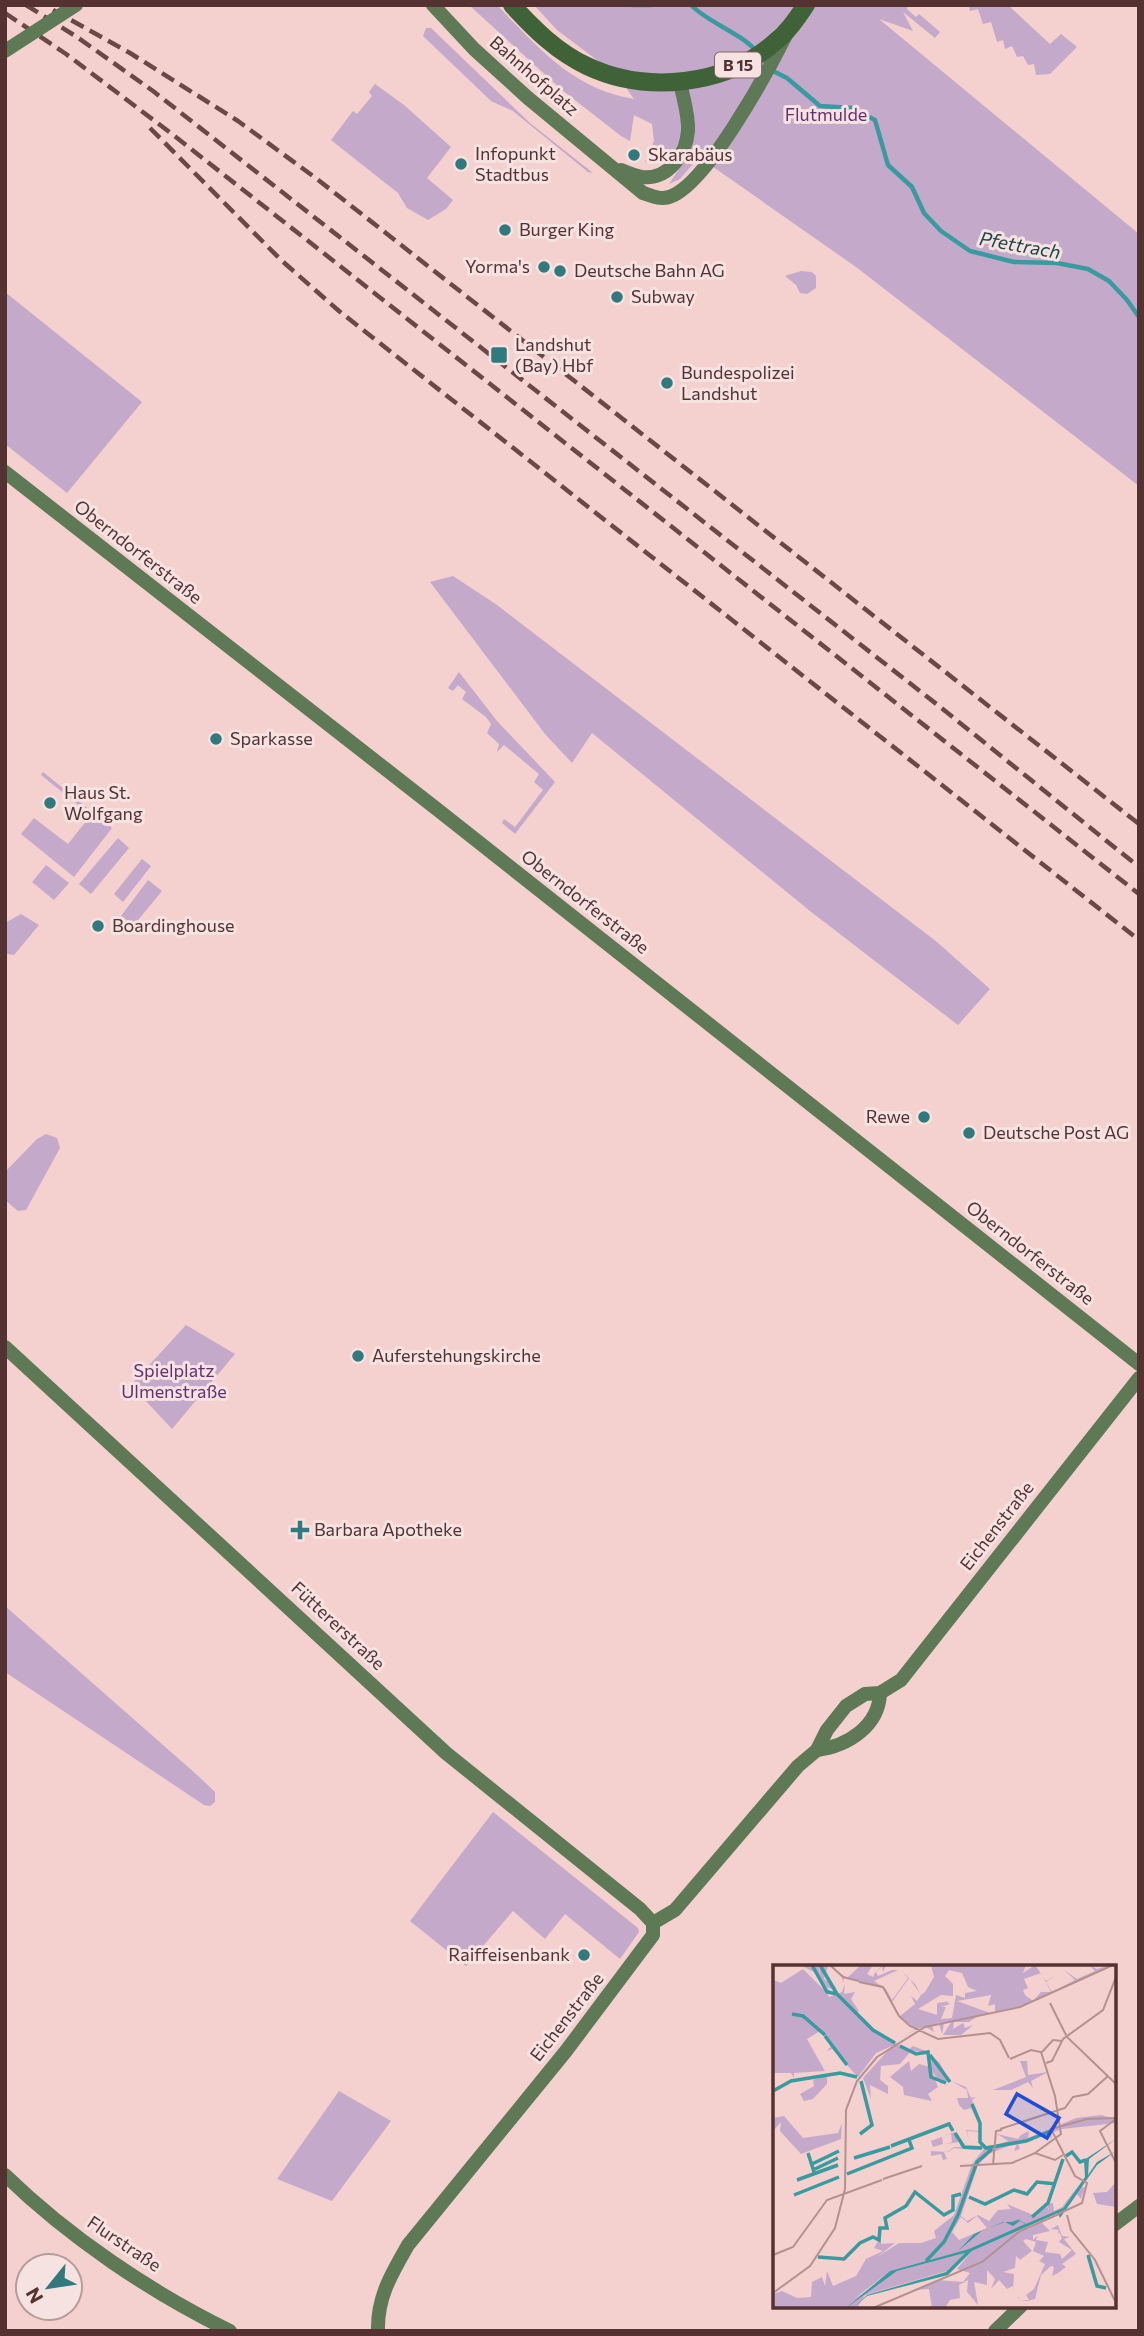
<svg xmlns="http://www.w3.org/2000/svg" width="1144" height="2336" font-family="Commissioner,sans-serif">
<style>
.green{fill:#c5a9cb}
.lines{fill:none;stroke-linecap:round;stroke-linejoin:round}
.stream{stroke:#389ba0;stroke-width:4.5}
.secondary{stroke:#5d7956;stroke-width:14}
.primary{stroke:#406238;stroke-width:18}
.rail{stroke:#6b4848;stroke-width:4.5;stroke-dasharray:14 7;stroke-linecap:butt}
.secondary-bridge{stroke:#5d7956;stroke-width:14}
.poi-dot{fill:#30797d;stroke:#f5e2e1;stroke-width:2.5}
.labels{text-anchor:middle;stroke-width:6;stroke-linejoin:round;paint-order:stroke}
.shield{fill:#f5e2e1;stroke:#856766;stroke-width:2}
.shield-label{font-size:16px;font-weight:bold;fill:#553232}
.street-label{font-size:18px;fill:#553232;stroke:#f5e2e1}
.park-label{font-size:18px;fill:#653072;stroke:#f5e2e1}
.poi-label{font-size:18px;fill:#553232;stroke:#f5e2e1;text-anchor:start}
.water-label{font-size:19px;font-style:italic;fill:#1a4648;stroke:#f5e2e1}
.inset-river{fill:none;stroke:#389ba0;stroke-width:3.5}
.inset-road{fill:none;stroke:#b49190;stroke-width:2}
.view{fill:#1d4ed8;fill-opacity:0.15;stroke:#1d4ed8;stroke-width:3.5}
.inset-edge{fill:none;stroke:#553232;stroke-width:3.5}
</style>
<rect width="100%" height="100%" fill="#f4d0cf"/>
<g class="green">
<path d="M469 5H497C537 47 574 90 634 99L618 76 557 30 534 5H908L907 9 916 17 919 14 940 32 935 38 903 12 913 31 879 19 1139 234V486L856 267 699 157 680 179 669 184 691 151 678 142C675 157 660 161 645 162L654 141 652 124 634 115 630 141 621 136 562 90Z"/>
<path d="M969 5H1008L1050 44 1061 34 1077 47 1050 74 1036 75 1034 64 1028 65 1023 56 1017 57 1012 46 1005 49 1003 40 997 42 991 22 983 24 978 9 970 11Z"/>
<path d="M426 28H431L530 123 593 173 588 172 513 111 491 101 423 36Z"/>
<path d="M375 84 404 105 451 147 427 178 453 200 446 209 428 220 407 208 398 193 331 140 353 111 357 114 372 96 369 92Z"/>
<path d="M801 271 812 272 816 276V288L807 294 800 293 796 285 785 276Z"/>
<path d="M5 292 142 402 67 493 5 444Z"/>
<path d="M453 576 497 605 937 942 990 989 958 1025 810 911 592 733 572 763 545 734 430 582Z"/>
<path d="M459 672 497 721 555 782 515 834 502 823 504 819 515 827 543 790 534 782 539 774 504 745 497 752 499 744 487 733 491 724 486 717 462 699 466 692 458 685 453 691 448 688Z"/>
<path d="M43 772 112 828 74 877 21 834 34 818 68 844 91 815 41 775Z"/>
<path d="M118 838 129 848 91 894 79 884Z"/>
<path d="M142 859 151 866 123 902 114 894Z"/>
<path d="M46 865 69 883 54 900 32 882Z"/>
<path d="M148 880 162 891 134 925 121 916Z"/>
<path d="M21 914 39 925 14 955 7 954 5 923Z"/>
<path d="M46 1134 57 1138 60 1148 26 1210 18 1211 5 1200V1172L37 1139Z"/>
<path d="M186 1325 235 1354 172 1429 131 1385Z"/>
<path d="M5 1606 196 1774 215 1792V1802L210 1806 204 1805 5 1672Z"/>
<path d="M493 1812 638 1928 639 1932 620 1959 565 1914 545 1939 513 1911 466 1966 410 1921Z"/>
<path d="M339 2091 391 2121 332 2201 277 2179Z"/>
</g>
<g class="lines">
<g class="stream">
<path d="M632 5H651"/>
<path d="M691 5C710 24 740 32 757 52"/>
<path d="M771 70 787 78 820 106 852 108 875 120 888 165 912 187 924 213 941 231 970 251 1014 262 1057 263 1088 269 1109 281 1127 300 1139 317"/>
</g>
<g class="secondary">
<path d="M433 5 474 49 528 98 643 193C652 196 660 200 669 197 706 186 768 71 786 35"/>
<path d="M621 170C628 173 635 176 642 177 668 180 686 155 688 131 689 115 683 98 680 82"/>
<path d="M5 472 438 810 1139 1364"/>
<path d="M5 1347 446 1753 640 1909 653 1923"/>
<path d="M817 1750C848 1746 879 1726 880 1693"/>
<path d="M653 1923 675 1910 798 1766 817 1750 827 1730 846 1706 865 1694 880 1693 901 1680 1139 1378"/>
<path d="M5 2175C69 2237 150 2292 230 2331"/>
<path d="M1114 2225 1139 2206"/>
<path d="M378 2331C377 2297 392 2273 408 2245L566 2051 653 1935V1923"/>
<path d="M995 2331 1021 2306"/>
</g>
<path class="primary" d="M512 5C534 29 557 52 587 66 646 94 726 86 775 42 788 32 797 18 806 5"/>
<g class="rail">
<path d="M26 5 77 37 153 91 939 706 1139 867"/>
<path d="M53 10 130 53 238 121 317 179 1139 824"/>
<path d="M5 13 66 54 172 134 1139 894"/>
<path d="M150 128 281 260 339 311 1139 940"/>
</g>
<path class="secondary-bridge" d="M5 51 76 5"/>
</g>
<g class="poi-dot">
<circle cx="634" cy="155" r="7"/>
<circle cx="461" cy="164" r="7"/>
<circle cx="505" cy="230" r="7"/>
<circle cx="544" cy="267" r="7"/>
<circle cx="560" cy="271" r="7"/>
<circle cx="617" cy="297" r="7"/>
<rect x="490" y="346" width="18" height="18" rx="3.5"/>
<circle cx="667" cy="383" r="7"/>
<circle cx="216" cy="739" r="7"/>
<circle cx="50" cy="803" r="7"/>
<circle cx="98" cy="926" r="7"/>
<circle cx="924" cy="1117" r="7"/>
<circle cx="969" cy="1133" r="7"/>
<circle cx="358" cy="1356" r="7"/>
<path d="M296.5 1519.5h7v7h7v7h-7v7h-7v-7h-7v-7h7z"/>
<circle cx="584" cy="1955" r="7"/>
</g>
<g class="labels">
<rect class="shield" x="715" y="52.5" width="46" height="25" rx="5"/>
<g class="shield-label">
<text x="738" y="71">B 15</text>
</g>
<g class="street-label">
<text transform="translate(534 76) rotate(41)" y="6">Bahnhofplatz</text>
<text transform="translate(138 552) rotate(38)" y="6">Oberndorferstraße</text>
<text transform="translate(585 902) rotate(38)" y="6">Oberndorferstraße</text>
<text transform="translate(1030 1253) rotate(38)" y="6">Oberndorferstraße</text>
<text transform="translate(997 1526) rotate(-52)" y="6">Eichenstraße</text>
<text transform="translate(338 1626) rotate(43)" y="6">Füttererstraße</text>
<text transform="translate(567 2017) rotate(-52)" y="6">Eichenstraße</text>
<text transform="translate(124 2244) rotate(34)" y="6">Flurstraße</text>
</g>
<g class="park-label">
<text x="826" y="121">Flutmulde</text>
<text x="174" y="1377">Spielplatz<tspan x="174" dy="21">Ulmenstraße</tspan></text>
</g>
<g class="poi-label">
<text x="475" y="160">Infopunkt<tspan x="475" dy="21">Stadtbus</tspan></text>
<text x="648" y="161">Skarabäus</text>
<text x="519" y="236">Burger King</text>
<text x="530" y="273" text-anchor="end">Yorma's</text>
<text x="574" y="277">Deutsche Bahn AG</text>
<text x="631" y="303">Subway</text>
<text x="515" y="351">Landshut<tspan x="515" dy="21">(Bay) Hbf</tspan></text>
<text x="681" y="379">Bundespolizei<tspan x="681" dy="21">Landshut</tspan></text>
<text x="230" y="745">Sparkasse</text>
<text x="64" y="799">Haus St.<tspan x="64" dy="21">Wolfgang</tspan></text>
<text x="112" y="932">Boardinghouse</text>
<text x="910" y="1123" text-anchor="end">Rewe</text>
<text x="983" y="1139">Deutsche Post AG</text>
<text x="372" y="1362">Auferstehungskirche</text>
<text x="314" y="1536">Barbara Apotheke</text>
<text x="570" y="1961" text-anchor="end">Raiffeisenbank</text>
</g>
<g class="water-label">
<text transform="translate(1020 245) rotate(10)" y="7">Pfettrach</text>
</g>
</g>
<g transform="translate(773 1965)">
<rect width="343" height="343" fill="#f4d0cf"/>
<path d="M27 0 46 1 47 11V0L55 1 51 14 62 21 63 25 52 22 59 27 54 28 56 32 69 27 72 19 71 29 82 27 78 34 86 46 83 48 101 65 135 85 140 81 153 86 167 98 176 116 168 119 158 105 165 122 155 129 159 136 131 130 130 122 117 112 136 96 138 106 146 99 157 102 154 87 138 86 127 99 108 101 107 115 115 121V129L97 120 98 134 90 113 119 81 103 88 85 112 59 84 54 86 59 80 47 66 34 74 52 106 21 108V113L18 108H0V15L8 18 30 4 53 27 41 7ZM56 0 74 13 88 0H100L94 9 100 12 102 8 109 0H113L110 7 109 1 103 7 105 11 119 5H125L101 16 113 24 119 35 135 13 129 6 142 19 148 30 152 27 161 12 158 0H253L250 8 262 0 273 16 283 10 273 17 279 27 302 15 291 5 304 14 322 6 316 0 324 4 337 0 251 40 205 51 196 57H181L180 64 190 58 192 63 200 60 188 70H170L179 56 171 58 169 69 166 59 159 61 161 67 153 62 178 54 144 64 127 74 143 64 127 52 112 24 71 12 70 18 69 11ZM176 5 189 8 195 22 204 26 192 28V33L183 30 179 53 168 54 173 42H168L177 39 173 36 168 41 172 37 164 38V50L145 44 168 30 180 31V19L172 11ZM268 8 278 27H268L260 36 252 30 250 25 255 23 251 14ZM136 13 148 30 144 36 138 31 142 39 127 51 119 37ZM218 30 215 41 222 39V47L217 48 184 36ZM247 96H254L255 110 275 107 258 116 260 123 255 117 238 125H220L253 112ZM56 109 66 110 54 111V119L40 134 31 136 27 129 41 121 40 115ZM178 116 193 122 198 133 203 132 199 135 208 162 198 143 191 145 186 140 184 133H195L194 125ZM328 150 343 154V158L289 164 278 168 279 174 275 169 245 179 247 184 241 186 244 179H240L216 189 205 200 188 251 194 256 205 250 216 256 225 245 238 244 234 239 260 250 274 241 277 248 274 239 280 238 281 246 289 242 307 218 289 244 200 283 117 306 81 334 124 306 192 288 174 306 92 330 84 343H0V329L9 326 24 333 38 332 39 317 49 312 52 321 54 306 60 321 83 311 93 294 110 286 101 283 107 273 108 279 122 278 104 292 126 278H148L163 273 161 266 181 250 199 199 211 184 200 185 181 183 175 187H171L174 194 170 195 168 189 158 191V186L174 187 181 182H188L186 177 173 179 179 177 178 168 169 172 170 179 160 182 158 176 182 167 190 182 202 184 207 182 206 167 194 166 196 175 193 165 206 166 208 178 214 183 235 176 224 169 245 174 248 170 256 166 255 173 303 153ZM204 251 214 263 186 275 179 267 188 252 195 258ZM11 151 30 173 65 168 69 158 68 174 28 189 7 166 8 157 0 166V153ZM343 217V242L324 239 320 228 334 227ZM308 221 312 223 308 234 304 229 293 245 269 258 277 266 260 270V275L265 270 263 275 275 277 272 287 287 289 289 294 299 285 286 277 289 273 286 267 284 270 286 265 278 264 285 260 289 271 297 272 291 274 303 289 289 299 293 302 285 308 279 311 281 302 278 301 268 310 262 334 254 336 248 335 245 333V331L244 329 247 335H256L253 330 261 324 272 299 266 296 271 291 260 286 263 277 253 274 250 276 259 286 247 295 243 291 242 303 230 307 241 309 240 328V321L234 324 226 315 218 324 222 314 214 305V320L201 317 205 340 194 327 195 315 186 320 187 333 177 335 172 343H159L156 324 140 325 164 315 190 317 197 308 184 304 199 286 256 261 257 266V263L293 244Z" fill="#c5a9cb" fill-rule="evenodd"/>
<path d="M343 174 316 194 315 210 324 197 343 186 324 200 287 253 285 248 199 286 175 310 94 331 80 343 94 330 173 307 192 288 124 306 73 343 117 306 196 284 252 259 247 256 240 261 232 257 210 265 185 286 201 269 230 257H239L249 253 258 252 249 253 240 258 246 255 253 259 290 243 312 212 311 195Z" fill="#389ba0"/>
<path class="inset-river" d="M39 0 54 27 64 29 100 65 122 78M47 0 64 29M19 49 30 51 52 70M52 71 74 100M127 81 143 89 155 87 158 112 173 118M157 90 177 117M0 126 18 116 67 108 84 112M199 139 207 158V177L213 183 253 176 278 166M182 168 191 182 209 183M87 169 99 160 88 116M118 181 176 159 180 166M35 188 42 210M293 191 299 187 307 197 313 195M81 193 117 182M39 199 66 186M42 204 65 193M74 209 139 183 136 175M24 215 65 200M21 230 66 212M196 232 212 239 241 225 254 229 264 217 283 219M259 252 275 238 290 194M315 290 324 321 333 323M45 292 71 294 87 278 100 272 106 275 107 263H114L112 253 133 241 142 227 171 250 180 245V231L188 229M153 296 171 277 185 250 204 197 219 184"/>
<path class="inset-road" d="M57 0 70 12 86 16M86 17 110 22 126 51 137 61 165 74 217 68 227 75 236 93M277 38 294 72 343 119M269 87 280 75 289 76M237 94 258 85 268 87 282 131 288 169 262 188M273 98 279 96 290 74 330 45 343 12M343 154 327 166 343 198M227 164 292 143 300 132 315 129 335 111M220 200 223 166 229 165M187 201 239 198 262 188 282 195 290 190M110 214 149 201M283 250 309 238 314 218 302 211 278 164 314 154 343 153M294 250 298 265 322 295 343 338M0 290 20 282 54 235 109 215M0 328 37 301 62 263 72 224 73 145 84 116 104 92 152 62 247 42 340 0M100 343 209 297 247 266 286 249"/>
<path class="view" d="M244 129 286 153 274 173 233 149Z"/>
<rect width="343" height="343" class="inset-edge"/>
</g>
<rect width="1144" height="2336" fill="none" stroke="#553232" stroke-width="14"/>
<g transform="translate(49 2287) rotate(240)"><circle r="33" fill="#f5e2e1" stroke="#b59c9b" stroke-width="2"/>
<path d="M0-5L12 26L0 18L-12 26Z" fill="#30797d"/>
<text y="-10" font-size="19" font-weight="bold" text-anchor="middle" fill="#553232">N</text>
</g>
</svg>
